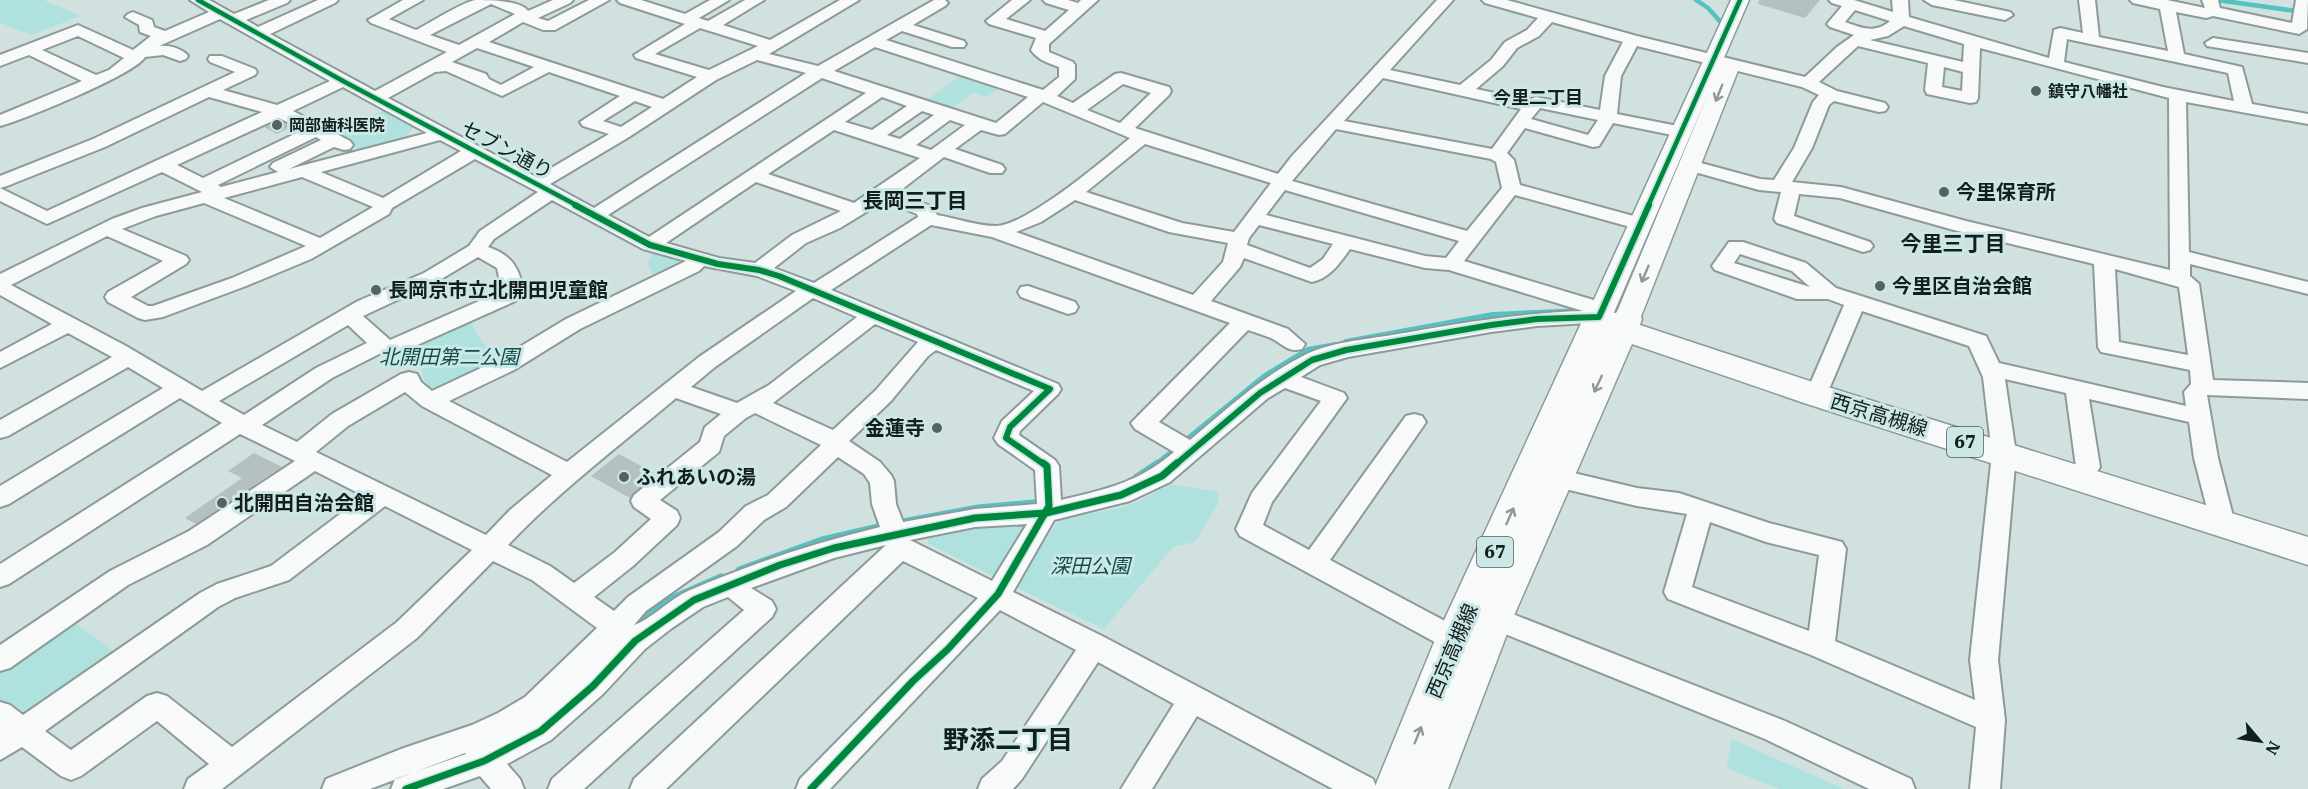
<svg xmlns="http://www.w3.org/2000/svg" width="2308" height="789" font-family="'IBM Plex Serif','Noto Sans JP',serif">
<style>
.green{fill:#afe2df}
.lines{fill:none;stroke-linecap:round;stroke-linejoin:round}
.stream-far2{stroke:#52c3c0;stroke-width:4.5}
.stream-far1{stroke:#52c3c0;stroke-width:6}
.stream{stroke:#52c3c0;stroke-width:7}
.building{fill:#b5c1c1}
.minor-casing{stroke:#8d9a99;stroke-width:4}
.tertiary-casing{stroke:#8d9a99;stroke-width:3}
.primary-casing{stroke:#8d9a99;stroke-width:3}
.minor{fill:#f8fafa;fill-rule:evenodd}
.tertiary{fill:#f8fafa;fill-rule:evenodd}
.primary{fill:#f8fafa;fill-rule:evenodd}
.cycleway-far2-casing{stroke:#cbe7e6;stroke-width:8}
.cycleway-far1-casing{stroke:#cbe7e6;stroke-width:10}
.cycleway-casing{stroke:#cbe7e6;stroke-width:10}
.cycleway-far2{stroke:#00873e;stroke-width:4.5}
.cycleway-far1{stroke:#00873e;stroke-width:6}
.cycleway{stroke:#00873e;stroke-width:7}
.oneway{stroke:#919797}
.poi-dot{fill:#566262;stroke:#cbe7e6;stroke-width:2}
.labels{text-anchor:middle;stroke-width:6;stroke-linejoin:round;paint-order:stroke}
.far-poi-label{font-size:16px;font-weight:bold;fill:#141e1e;stroke:#cbe7e6;text-anchor:start}
.far-neighbourhood-label{font-size:18px;font-weight:bold;fill:#141e1e;stroke:#cbe7e6}
.shield{fill:#cbe7e6;stroke:#4b5a5a;stroke-width:1.5}
.shield-label{font-size:18px;font-weight:bold;fill:#141e1e}
.street-label{font-size:20px;fill:#141e1e;stroke:#cbe7e6}
.poi-label{font-size:20px;font-weight:bold;fill:#141e1e;stroke:#cbe7e6;text-anchor:start}
.park-label{font-size:20px;font-style:italic;fill:#134e4d;stroke:#cbe7e6}
.neighbourhood-label{font-size:21px;font-weight:bold;fill:#141e1e;stroke:#cbe7e6}
.near-neighbourhood-label{font-size:26px;font-weight:bold;fill:#141e1e;stroke:#cbe7e6}
</style>
<rect width="100%" height="100%" fill="#d1e1e0"/>
<g class="green">
<path d="M0 0H44L80 16 32 35 0 23Z"/>
<path d="M964 73 1002 86 987 97 973 93 949 110 924 102Z"/>
<path d="M384 110 414 126 404 139 362 151 318 126 340 115 358 123Z"/>
<path d="M653 253 678 261 679 264 678 267 654 277C648 268 646 262 653 253Z"/>
<path d="M470 320 481 341 500 360 447 386 430 388 424 380 421 367 410 354 415 346Z"/>
<path d="M1169 484 1219 492 1218 504 1195 542 1173 547 1104 629 1015 587 1056 524 1062 519 1120 508 1140 501Z"/>
<path d="M1004 525H1026L1027 531 997 576H993L927 543 929 538 967 529Z"/>
<path d="M70 619 121 657 27 721 0 702V668Z"/>
<path d="M1731 739 1844 789H1779L1727 768Z"/>
</g>
<g class="lines">
<g class="stream-far2">
<path d="M1696 0 1708 8 1726 28"/>
<path d="M2217 0 2296 11"/>
</g>
<g class="stream-far1">
<path d="M1346 342 1493 315 1583 311"/>
<path d="M1156 465 1265 376 1308 350 1336 345"/>
</g>
<g class="stream">
<path d="M1137 477 1158 463"/>
<path d="M897 523 978 508 1044 502"/>
<path d="M739 570 822 540 887 525"/>
<path d="M637 619 657 605 721 577"/>
</g>
</g>
<g class="building">
<path d="M1759 0H1820L1805 18 1758 4Z"/>
<path d="M279 120 291 127 277 134 264 127Z"/>
<path d="M254 453 282 467 196 524 185 518 242 478 228 471Z"/>
<path d="M619 454 656 474 630 498 591 476Z"/>
</g>
<g class="lines">
<defs>
<g id="minor">
<path d="M190 0H209L234 14 269 0H290L287 3 246 20 258 27 318 0H338L335 3 270 34 375 91 447 52 371 23 368 20 403 0H423L389 19 416 30C432 22 459 4 475 0 488 0 520 0 528 11L553 0H573L570 3 538 18 548 21 589 0H609L555 30H543L523 22 489 42 663 99 697 77 636 58 634 55 685 24 620 3 617 0H641L685 14 710 0H729L699 18 708 21 745 0H764L723 25 770 40 840 0H859L769 54 818 66 934 0H945L948 3 945 6 913 25 964 41 966 44 964 47H952L902 31 886 40 1043 90 1059 77V67C1048 63 1038 60 1031 50L1036 38 989 24 986 21 1012 0H1030L1006 19 1045 31 1069 10 1046 3 1043 0H1068L1078 3 1081 0H1098L1049 44V52L1073 62 1075 65V79L1057 96 1073 103 1115 74 1121 73 1169 87 1171 91 1169 95 1135 128 1278 174 1292 156 1437 0H1453L1390 70 1460 85 1491 60 1505 42 1527 30 1538 18 1485 3 1482 0H1507L1637 36 1805 77 1837 47 1854 35 1830 27 1827 24 1842 6 1832 3 1829 0H1854L1893 12 1892 0H1908L1909 17 2049 58 2054 30 2060 28 2083 33 2079 0H2095L2099 37 2168 51 2160 9 2133 3 2130 0H2167L2205 8 2202 0H2218L2220 8 2292 23 2296 0H2308L2307 29 2299 34 2213 16 2206 18 2176 12 2184 54 2242 67 2252 104 2308 114V124L2186 102 2189 252 2308 282V294L2190 264V276L2199 284 2213 380 2308 383V399L2207 395 2218 458 2235 524 2232 531 2223 533 2214 531 2211 524 2194 458 2189 422 2089 399 2100 467 2096 473 2088 476 2080 473 2076 467 2066 393 2005 379 2016 454 1998 660 2005 720 2000 789H1970L1976 727 1811 655 1668 599 1664 592 1687 514 1637 506 1544 484 1536 481 1532 475 1536 469 1544 466 1637 488 1679 493 1769 523 1842 542 1846 549 1835 641 1975 700 1970 660 1992 454 1983 377 1969 346 1862 311 1830 387 1822 390 1814 387 1811 382 1844 305 1828 299H1797L1715 270 1712 266 1729 242H1743L1806 263 1836 288 1986 336 1999 363 2186 406 2184 392 2191 384 2190 370 2101 352 2098 347 2094 264 1954 230 1840 198 1799 194 1794 216 1870 242 1873 246 1870 250 1863 252 1777 223 1774 219 1781 192 1759 190 1684 169 1681 165 1684 161 1690 160 1760 179 1774 180 1794 148 1813 102 1819 95 1802 87 1637 46 1621 76 1617 114 1688 128 1691 132 1688 136 1682 137 1613 123 1599 146 1593 147 1525 128 1507 153 1514 160 1520 185 1648 220 1651 224 1648 228H1634L1515 195 1464 261 1610 305 1613 310 1606 322 1537 326 1491 332 1348 357 1320 365 1301 377 1344 393 1347 398 1272 502 1263 525 1309 550 1406 416 1414 414 1422 416 1426 422 1422 428 1330 560 1475 637 1479 645 1475 653 1465 656 1455 653 1240 536 1236 529 1252 493 1321 401 1285 388 1268 398 1170 482 1130 501 1054 520 1013 592 1104 637 1373 779 1377 789H1333L1197 716 1152 789H1121L1174 704 1098 662 1022 779 1013 789H978L982 779 1002 761 1076 650 1000 610 830 789H796L800 779 978 598 903 561 666 789H630L634 779 886 545 834 558 751 588 772 601 776 609 772 617 584 789H548L552 779 744 610 728 597 703 607 672 628 645 649 603 694 551 740 507 764 520 779 524 789H491L480 776 443 789H391L395 779 466 754 465 753 370 789H322L326 779 401 749 472 725 498 713 525 697 597 628 532 580 493 561 417 638 222 789H184L188 779 209 764 157 721 81 776 71 780 61 776 22 747 0 760V702L10 705 23 715 200 593 217 584 271 566 364 496 315 471 207 545 128 585 10 668 0 671V645L110 571 189 531 295 461 240 434 9 584 0 587V564L222 423 180 398 9 504 0 507V486L163 388 128 367 8 436 0 438V420L112 357 68 333 0 368V352L52 324 0 295V274L112 219 142 208 202 192 162 172 47 224 0 201V188L47 211 262 112 209 97 105 147 7 186 0 188V176L93 139 235 72 210 62 208 59 210 56H222L255 69 257 72 255 75 223 90 277 105 330 81 220 19 159 46C168 45 182 48 188 56L186 59 180 61 163 55 145 57C137 73 24 120 0 126V115L82 81 29 55 0 66V55L78 25 133 50 151 36 140 32 139 25 125 17 128 14 133 12 152 20 154 27 165 31 209 12ZM491 4 515 14 459 45 430 35ZM1855 10 1890 21C1875 34 1862 28 1845 22ZM1552 22 1623 42 1605 76 1600 110 1536 97 1528 100 1476 89 1503 66 1517 48 1539 36ZM1904 26 1964 44 1963 62 1870 40 1888 36ZM700 28 758 46 709 70 655 54ZM78 36 124 58 109 70 96 75 42 50ZM2067 39 2228 73 2234 101 2163 87 2064 62ZM1858 46 1928 63 1925 90 1927 94 1970 103 1976 102 1978 98 1980 48 2169 98 2170 270 1966 221 1841 187 1792 182 1812 148 1829 105 1834 101 1879 112 1885 111 1888 107 1885 103 1837 91 1819 82ZM875 47 1028 97 996 123 834 71ZM477 48 534 67 501 85 489 79 486 74 452 62ZM757 60 806 73 594 208 550 184 629 137 716 80ZM1944 67 1963 72 1962 91 1942 87ZM446 71 502 96 549 72 620 96 580 122 583 126 609 134 536 177 388 98 435 72ZM822 78 866 93 649 237 608 215ZM1383 78 1521 109 1492 149 1344 121ZM1123 84 1151 93 1120 123 1087 110ZM343 87 427 133 289 169 334 147 344 150 350 149 353 145 350 141 293 111ZM882 97 907 106 872 130 845 122ZM635 101 652 107 621 127 603 121ZM1043 102 1130 138C1104 160 1027 225 996 226 977 226 955 218 937 215L933 207 897 193 944 157 990 173H1002L1005 169 1002 165 955 149 981 130 999 135 1005 134ZM1540 108 1598 120 1588 135 1531 119ZM922 111 934 115 900 139 887 135ZM279 118 303 130 203 178 177 165ZM950 120 965 125 931 150 916 145ZM1336 129 1491 159 1496 162 1502 188 1467 231 1292 181ZM834 130 920 158 854 203 768 174ZM316 137 321 140 273 163 270 167 278 172 221 187 218 185ZM440 140 461 151 383 198 321 172ZM1145 144 1271 183 1234 232 1182 223 1086 192ZM475 159 538 192 480 231 469 246 424 273 358 301 202 391 126 346 11 285 107 236 163 261 108 292 105 297 108 302 138 318 145 320 163 317 246 286 311 259 389 214 392 208ZM302 177 373 207 320 238 224 198ZM756 182 841 211 792 235 755 263 719 258 666 243ZM1285 190 1459 241 1446 258 1425 256 1266 215ZM552 200 643 249 686 261 566 319 498 360 432 391 421 382 417 374 409 372 401 374 332 414 297 442 262 425 332 378 381 353 389 356 397 354 520 299 523 294C521 269 512 255 488 247L494 239ZM1075 200 1169 232 1228 243 1223 262 1193 295 1016 232 1041 222ZM884 201 917 214 918 217 814 283 774 268 806 243 840 228ZM204 203 306 246 232 278 153 306H148L131 297 186 264 189 260 186 256 122 229 156 216ZM931 225 992 237 1230 323 1131 423 1135 429 1174 452C1138 483 1106 489 1061 500L1059 466 1055 460 1019 435 1020 431 1058 394 1061 389 1058 384 831 290ZM1259 225 1333 244 1323 259 1310 268 1247 245 1249 238ZM1350 249 1425 268 1449 270 1583 311C1518 313 1456 324 1392 335 1363 340 1329 342 1303 356 1261 377 1226 410 1190 440L1159 422 1248 330C1256 333 1264 335 1271 338 1283 344 1288 353 1302 349L1305 344 1288 329 1211 301 1240 267 1244 258 1312 282C1330 278 1340 263 1350 249ZM1740 254 1792 271 1810 287 1734 263ZM478 257 497 268 502 291 390 340 363 316 438 281ZM704 266 757 276 796 291 699 357 567 462 449 401 514 370 580 329 699 271ZM2115 269 2179 287 2188 355 2119 342ZM813 298 857 317 769 385 737 403 691 387 715 367ZM875 324 918 342 875 391 833 430 773 403ZM348 325 367 343 316 368 244 415 219 401ZM936 350 1034 391 1002 421 994 438 998 444 1035 470 1037 504 975 509 903 522 896 504 894 481 891 475 880 462 849 441 891 401 928 356ZM405 392 422 406 552 475 510 510 486 535 316 452 348 426ZM676 398 721 414 705 427 700 442 634 495 631 501 634 507 651 519 615 552 574 583 550 566 508 545C559 491 619 446 676 398ZM755 413 821 445 768 495 746 506 719 532 628 597 614 611 594 597 633 566 677 525 680 518 677 511 660 500 719 452 724 436 746 418ZM838 457 864 474 870 483 872 504 880 527C814 543 750 564 688 591 670 599 650 620 634 625L646 611 737 546 764 520 786 507ZM385 506 472 550 397 622 232 747 167 696 157 693 147 696 71 750 45 731 218 607 235 598 289 580ZM1710 522 1766 542 1819 555 1809 631 1692 587ZM1027 524 992 581 910 540 975 527Z"/>
<path d="M1924 0H1954L2010 12 2013 15 2005 20 1932 5Z"/>
<path d="M2213 38 2308 53V63L2207 46 2205 43Z"/>
<path d="M1028 286 1075 302 1078 307 1075 312 1068 314 1021 297 1018 292 1021 287Z"/>
<path d="M1482 602 1785 721 1911 779 1915 789H1869L1765 739 1473 621 1469 613 1473 605Z"/>
</g>
<path id="tertiary" d="M1731 0H1749L1720 67 1729 62 1736 64 1739 68 1640 319 1636 325 1627 327 1618 325 1614 319 1709 92 1612 317 1608 323 1599 325 1590 323 1586 317Z"/>
<path id="primary" d="M1599 307 1615 313 1627 309 1638 312 1642 319 1640 325 1828 387 2308 537V565L1804 403 1632 344 1513 618 1448 789H1374L1435 640 1584 317 1588 310Z"/>
</defs>
<use href="#minor" class="minor-casing"/>
<use href="#tertiary" class="tertiary-casing"/>
<use href="#primary" class="primary-casing"/>
<use href="#minor" class="minor"/>
<use href="#tertiary" class="tertiary"/>
<use href="#primary" class="primary"/>
<defs>
<g id="cycleway-far2">
<path d="M198 0 343 81 578 206"/>
<path d="M1648 206 1740 0"/>
</g>
<g id="cycleway-far1">
<path d="M575 205 650 245 718 264 759 270 779 276 1050 389 1010 427 1006 438 1045 465"/>
<path d="M1175 465 1260 393 1312 360 1346 350 1491 325 1537 319 1599 317 1649 205"/>
</g>
<g id="cycleway">
<path d="M406 789 484 761 541 731 593 686 635 641 694 600 780 565 834 548 975 518 1046 513 1121 495 1162 476 1177 463"/>
<path d="M811 789 913 681 948 649 998 594 1049 506 1047 466 1043 463"/>
</g>
</defs>
<use href="#cycleway-far2" class="cycleway-far2-casing"/>
<use href="#cycleway-far1" class="cycleway-far1-casing"/>
<use href="#cycleway" class="cycleway-casing"/>
<use href="#cycleway-far2" class="cycleway-far2"/>
<use href="#cycleway-far1" class="cycleway-far1"/>
<use href="#cycleway" class="cycleway"/>
</g>
<defs><path id="oneway-shaft" d="M-6 0H5M1.5-3L5.5 0L1.5 3" fill="none" stroke-width="1.6" stroke-linecap="round" stroke-linejoin="round" transform="scale(1.5)"/></defs>
<g class="oneway">
<use href="#oneway-shaft" transform="translate(1719 93) rotate(112)"/>
<use href="#oneway-shaft" transform="translate(1645 274) rotate(113)"/>
<use href="#oneway-shaft" transform="translate(1598 384) rotate(115)"/>
<use href="#oneway-shaft" transform="translate(1510 516) rotate(-66)"/>
<use href="#oneway-shaft" transform="translate(1418 735) rotate(-68)"/>
</g>
<g class="poi-dot">
<circle cx="2036" cy="91" r="6"/>
<circle cx="277" cy="125" r="6"/>
<circle cx="1944" cy="192" r="6"/>
<circle cx="1880" cy="286" r="6"/>
<circle cx="376" cy="290" r="6"/>
<circle cx="937" cy="428" r="6"/>
<circle cx="624" cy="477" r="6"/>
<circle cx="222" cy="503" r="6"/>
</g>
<g class="labels">
<g class="far-poi-label">
<text x="2048" y="97">鎮守八幡社</text>
<text x="289" y="131">岡部歯科医院</text>
</g>
<g class="far-neighbourhood-label">
<text x="1538" y="104">今里二丁目</text>
</g>
<g class="shield">
<rect x="1947" y="427" width="36" height="30" rx="4.5"/>
<rect x="1477" y="537" width="36" height="30" rx="4.5"/>
</g>
<g class="shield-label">
<text x="1965" y="448">67</text>
<text x="1495" y="558">67</text>
</g>
<g class="street-label">
<text transform="translate(507 150) rotate(28)" y="7">セブン通り</text>
<text transform="translate(1879 415) rotate(17)" y="7">西京高槻線</text>
<text transform="translate(1452 651) rotate(-67)" y="7">西京高槻線</text>
</g>
<g class="poi-label">
<text x="1956" y="199">今里保育所</text>
<text x="1892" y="293">今里区自治会館</text>
<text x="388" y="297">長岡京市立北開田児童館</text>
<text x="925" y="435" text-anchor="end">金蓮寺</text>
<text x="636" y="484">ふれあいの湯</text>
<text x="234" y="510">北開田自治会館</text>
</g>
<g class="park-label">
<text x="449" y="364">北開田第二公園</text>
<text x="1090" y="573">深田公園</text>
</g>
<g class="neighbourhood-label">
<text x="915" y="208">長岡三丁目</text>
<text x="1953" y="251">今里三丁目</text>
</g>
<g class="near-neighbourhood-label">
<text x="1008" y="749">野添二丁目</text>
</g>
</g>
<g transform="translate(2260 741) rotate(119)" stroke="#cbe7e6" stroke-width="4.5" paint-order="stroke">
<path d="M0-4.5L10 22L0 15L-10 22Z" fill="#141e1e"/>
<text y="-9" font-size="16" font-weight="bold" text-anchor="middle" fill="#141e1e">N</text>
</g>
</svg>
